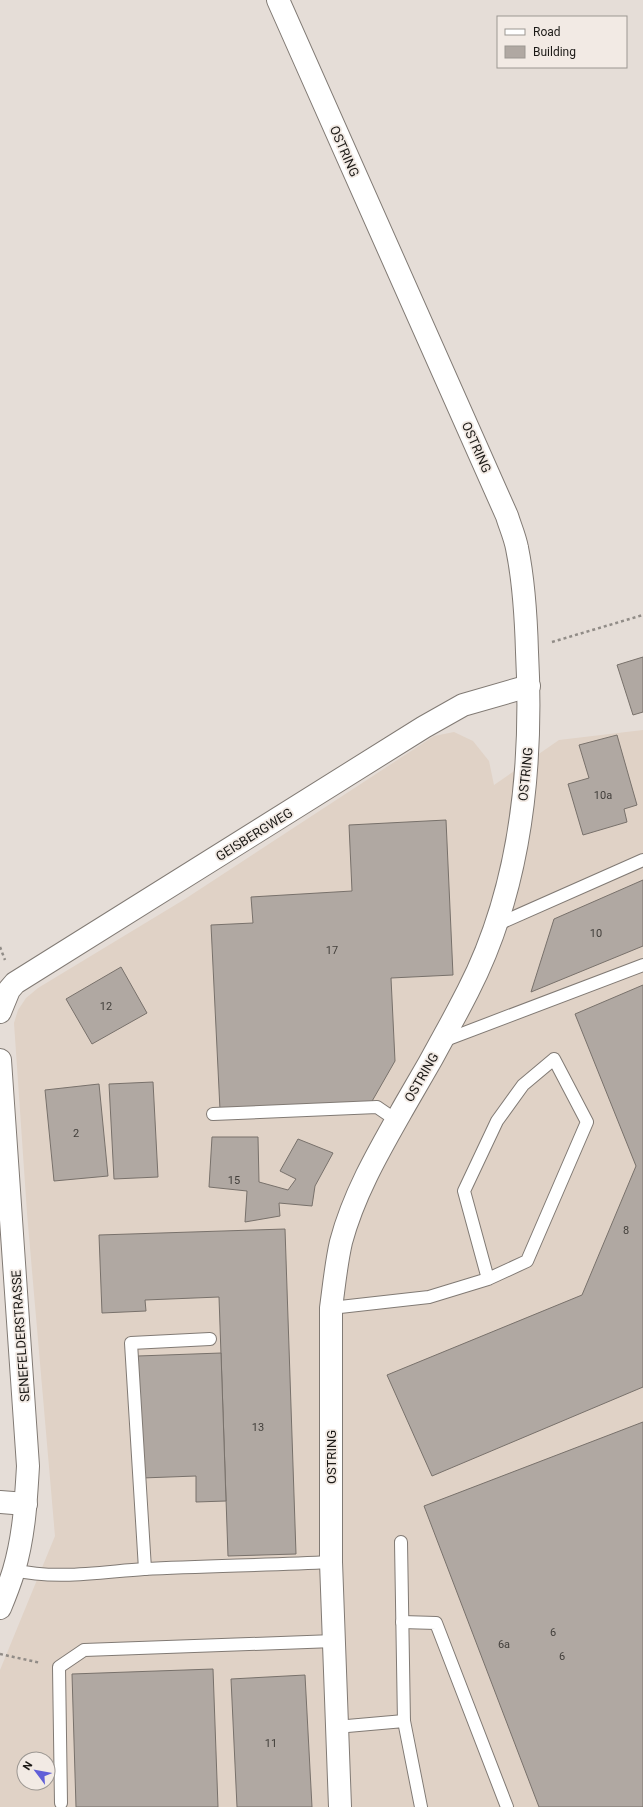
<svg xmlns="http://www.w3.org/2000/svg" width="643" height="1807" font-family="Roboto,sans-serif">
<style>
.built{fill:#e0d2c6;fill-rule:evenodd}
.building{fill:#b0a8a2;stroke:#78716b}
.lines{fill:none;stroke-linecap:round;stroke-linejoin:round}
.lane-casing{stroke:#817a74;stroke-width:14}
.street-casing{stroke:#817a74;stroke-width:24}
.secondary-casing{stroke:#817a74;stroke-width:24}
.path{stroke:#918c87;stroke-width:2.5;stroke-dasharray:3 3;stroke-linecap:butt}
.lane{stroke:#fff;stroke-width:12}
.street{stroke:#fff;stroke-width:22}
.secondary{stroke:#fff;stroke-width:22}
.labels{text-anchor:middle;stroke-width:3.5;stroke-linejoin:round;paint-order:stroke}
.number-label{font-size:11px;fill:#413e3a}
.street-label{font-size:13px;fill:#1c1a17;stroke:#f2eae4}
</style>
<rect width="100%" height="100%" fill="#e5ddd7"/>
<path class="built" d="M643 730V1807H0V1670L55 1536 27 1213 14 1023 18 1010 26 998 38 988 185 899 434 736 454 732 473 741 489 761 494 785 559 740ZM24 1759H48V1783H24Z"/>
<g class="building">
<path d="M643 657V712L633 715 617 665Z"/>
<path d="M617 735 637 805 624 809 627 822 583 835 568 784 589 778 579 745Z"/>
<path d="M446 820 453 975 391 978 395 1061 371 1103 220 1110 211 925 253 923 251 897 352 891 349 825Z"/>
<path d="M643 880V946L531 992 554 919Z"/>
<path d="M121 967 147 1013 92 1044 66 999Z"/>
<path d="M643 985V1387L432 1476 387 1375 582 1295 636 1166 575 1014Z"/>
<path d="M153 1082 158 1177 114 1179 109 1084Z"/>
<path d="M99 1084 108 1176 54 1181 45 1090Z"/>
<path d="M212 1137H258L259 1182 288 1190 296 1179 280 1171 298 1139 333 1153 315 1186 312 1206 279 1203 280 1216 245 1222 247 1191 209 1187Z"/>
<path d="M285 1229 296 1554 228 1556 219 1297 145 1300 146 1311 102 1313 99 1235Z"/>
<path d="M221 1353 226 1501 196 1502V1476L142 1478 138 1356Z"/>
<path d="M643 1422V1807H539L424 1506Z"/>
<path d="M213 1669 218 1807H76L72 1674Z"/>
<path d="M305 1675 312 1807H237L231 1679Z"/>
</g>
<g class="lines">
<defs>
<g id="lane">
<path d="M496 925 643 860"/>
<path d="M443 1041 643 965"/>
<path d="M213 1114 377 1107 396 1120"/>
<path d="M331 1308 429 1297 488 1279 527 1261 587 1122 554 1059 523 1085 497 1121 464 1191 488 1279"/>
<path d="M401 1542 404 1723"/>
<path d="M145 1569 131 1343 210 1339"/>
<path d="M14 1570C56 1580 101 1572 144 1569 206 1566 269 1565 331 1562"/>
<path d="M402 1622 436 1623 507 1807"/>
<path d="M336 1727 404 1721 421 1807"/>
<path d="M61 1803 59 1667 84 1650 334 1641"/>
</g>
<g id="street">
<path d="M0 1012 9 990 15 983 424 727 463 705 529 686"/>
<path d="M0 1060 28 1466C26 1501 24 1536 14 1570 10 1583 5 1596 0 1608"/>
<path d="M0 1502 26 1504"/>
</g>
<path id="secondary" d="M278 0 507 516C510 526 515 537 517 548 524 582 526 617 527 652 533 766 521 888 468 991 448 1030 427 1068 405 1105 380 1149 354 1193 341 1242 336 1264 334 1286 331 1308V1562L340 1807"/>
</defs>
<use href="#lane" class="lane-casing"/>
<use href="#street" class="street-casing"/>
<use href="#secondary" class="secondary-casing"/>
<g class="path">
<path d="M552 642 643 615"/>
<path d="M0 947 5 960"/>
<path d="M0 1654 41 1663"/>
</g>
<use href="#lane" class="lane"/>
<use href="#street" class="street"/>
<use href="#secondary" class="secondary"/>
</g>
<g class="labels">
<g class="number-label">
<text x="603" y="799">10a</text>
<text x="596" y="937">10</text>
<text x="332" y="954">17</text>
<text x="106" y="1010">12</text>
<text x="76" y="1137">2</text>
<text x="234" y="1184">15</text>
<text x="626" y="1234">8</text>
<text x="258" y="1431">13</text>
<text x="553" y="1636">6</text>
<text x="504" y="1648">6a</text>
<text x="562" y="1660">6</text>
<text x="271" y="1747">11</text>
</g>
<g class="street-label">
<text transform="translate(345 151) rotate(66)" y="5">OSTRING</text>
<text transform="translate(477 447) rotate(66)" y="5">OSTRING</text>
<text transform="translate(525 774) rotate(-84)" y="5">OSTRING</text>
<text transform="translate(254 834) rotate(-32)" y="5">GEISBERGWEG</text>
<text transform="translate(421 1077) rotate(-60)" y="5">OSTRING</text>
<text transform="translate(20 1336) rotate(-94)" y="5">SENEFELDERSTRASSE</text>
<text transform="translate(331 1457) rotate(-90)" y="5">OSTRING</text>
</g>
</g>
<rect x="497" y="16" width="130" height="52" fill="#f2eae4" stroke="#9c9792"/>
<rect x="505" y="29" width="20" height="6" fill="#ffffff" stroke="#9c9792"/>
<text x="533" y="36" font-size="12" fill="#1c1a17">Road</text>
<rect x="505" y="46" width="20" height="12" fill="#b0a8a2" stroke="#9c9792"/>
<text x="533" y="56" font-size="12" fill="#1c1a17">Building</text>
<g transform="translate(36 1771) rotate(302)"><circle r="19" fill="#f2eae4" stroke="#9c9792"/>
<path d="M0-3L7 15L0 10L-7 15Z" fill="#615fd8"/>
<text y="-6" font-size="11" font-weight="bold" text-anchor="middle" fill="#1c1a17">N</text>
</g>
</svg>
